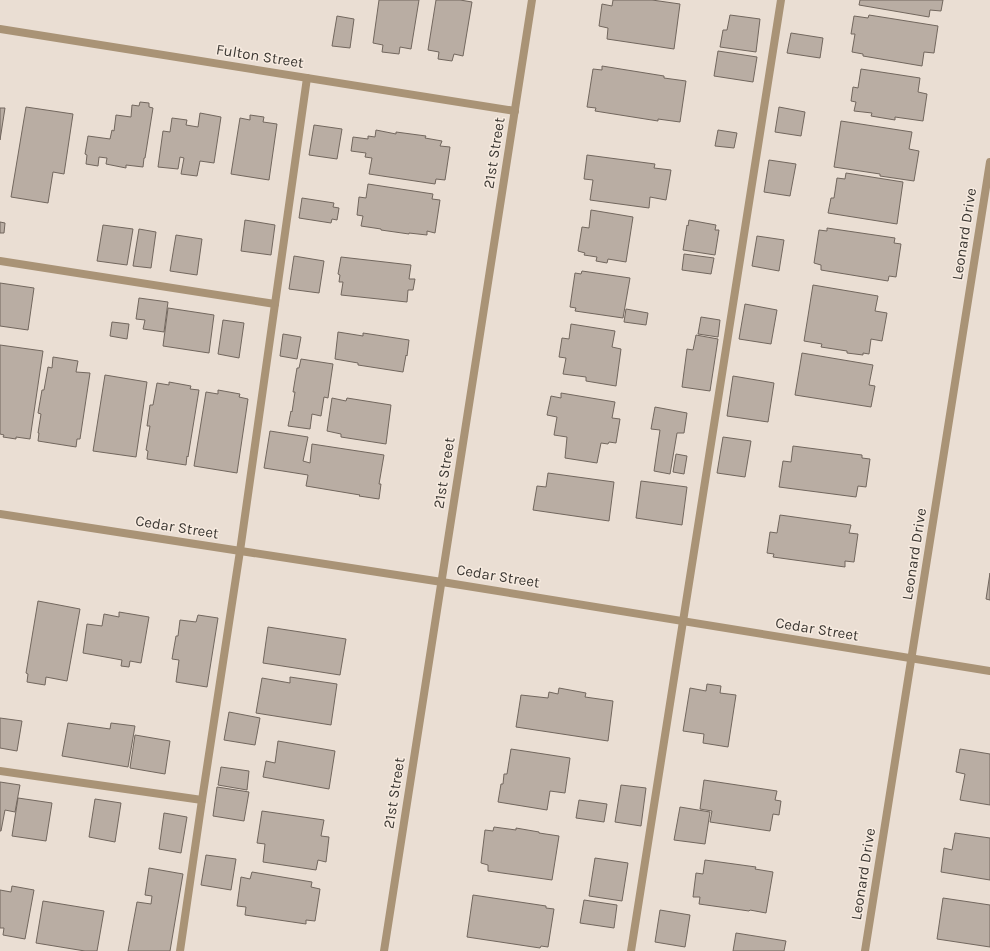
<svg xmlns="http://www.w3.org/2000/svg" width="990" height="951" font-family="Karla,sans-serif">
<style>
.building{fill:#b9ada3;stroke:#72675e}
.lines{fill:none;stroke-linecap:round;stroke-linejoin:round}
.service{stroke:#a99376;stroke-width:8}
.minor{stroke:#a99376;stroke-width:8}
.labels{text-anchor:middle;stroke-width:3;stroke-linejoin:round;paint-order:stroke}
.street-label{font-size:15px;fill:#3c3833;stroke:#f7ebe0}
</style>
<rect width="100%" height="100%" fill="#eaded3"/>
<g class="building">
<path d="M379 0H419L411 49 400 47 399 54 382 52 383 45 373 43Z"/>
<path d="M436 0H460L472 2 463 56 454 54 452 61 438 59 439 52 428 50Z"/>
<path d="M613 0H652L680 4 674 49 607 39 608 28 599 26 602 4 612 6Z"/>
<path d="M860 0H943L941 11 930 10 929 17 859 5Z"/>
<path d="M730 15 760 19 756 52 720 47 723 30H727Z"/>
<path d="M869 15 938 26 934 53 924 52 922 66 863 56V54L852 52 855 34H851L854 16 868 18Z"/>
<path d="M337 16 354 19 350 48 332 46Z"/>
<path d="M791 33 823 38 820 58 787 53Z"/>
<path d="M718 51 757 57 753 82 714 76Z"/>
<path d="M602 66 664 76V78L686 81 680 122 658 119V121L595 111 596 108 587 107 593 69 602 70Z"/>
<path d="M861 69 920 78 918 92 927 94 923 121 895 117V120L871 116 872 113 854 111 856 102 851 101 853 87 858 88Z"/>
<path d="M140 102 149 103V107L153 108 145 158H144L143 167 126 165V168L106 164 107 158 99 157 98 166 86 164 87 155 85 154 88 136 110 139 112 130 114 131 116 115 131 117 132 105 139 106Z"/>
<path d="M26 107 73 114 64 174 53 172 48 203 11 197Z"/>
<path d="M779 107 805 112 801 136 775 132Z"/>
<path d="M0 108H5L0 140Z"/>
<path d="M200 113 221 117 214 163 200 161 197 176 181 174 184 158 180 157 178 169 158 167 163 131 170 132 172 118 187 120 186 125 198 127Z"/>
<path d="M250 115 264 117 263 122 277 124 269 180 231 174 240 118 250 120Z"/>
<path d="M841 121 912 132 909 149 919 151 914 181 880 176V174L834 167Z"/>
<path d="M314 125 342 129 337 159 309 155Z"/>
<path d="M376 130 396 134V132L426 136 425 138 442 141 440 146 450 147 445 180 436 179 435 184 369 174 372 158 365 157 366 153 351 151 353 137 368 139V136L375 137Z"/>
<path d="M718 130 737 133 734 148 715 146Z"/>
<path d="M587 155 655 164 654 168 671 170 666 200 650 197 649 208 590 200 593 180 584 179Z"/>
<path d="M769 160 796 164 790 196 764 192Z"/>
<path d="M846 173 903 182 897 224 828 213 831 198H834L837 178 845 179Z"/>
<path d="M368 184 433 194 432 199 440 200 435 233 427 231V235L409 233V234L381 230V229L361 226 363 216 357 215 359 197 366 198Z"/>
<path d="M302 198 334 203 333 207 339 208 337 220 332 219 331 223 299 218Z"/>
<path d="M591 210 633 217 626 262 608 259 607 263 596 261 597 257 584 255 585 253 578 251 582 227 589 228Z"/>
<path d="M245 220 275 225 271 255 241 251Z"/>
<path d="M689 220 716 225 715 230H719L715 255 683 250 687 225 688 226Z"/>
<path d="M0 222 5 223 4 233H0Z"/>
<path d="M103 225 133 229 127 265 97 261Z"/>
<path d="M827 228 895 238 894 243 901 244 896 277 889 276 888 281 821 270V265L814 263 819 230 827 231Z"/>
<path d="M139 229 156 232 151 268 133 266Z"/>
<path d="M176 235 202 239 197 275 170 271Z"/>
<path d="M757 236 784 240 779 271 752 266Z"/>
<path d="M684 254 714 258 711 274 682 270Z"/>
<path d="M294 256 324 261 319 293 289 289Z"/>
<path d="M341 257 411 265 409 279H415L413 290H408L407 302 341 295 343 282H339L340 275 338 274Z"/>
<path d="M582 271 630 278 623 318 575 311 576 308 570 307 575 273 581 274Z"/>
<path d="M0 283 34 288 28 330 0 326Z"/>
<path d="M813 285 878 296 875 311 887 313 882 341 871 339 869 354 863 353V355L847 353V351L821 347 822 344 804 341Z"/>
<path d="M139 298 168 302 164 332 143 329 145 320 136 319Z"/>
<path d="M745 304 777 310 771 344 739 339Z"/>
<path d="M168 308 214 315 209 353 163 346Z"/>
<path d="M626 309 648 313 646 325 624 322Z"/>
<path d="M701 317 720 320 718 337 698 334Z"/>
<path d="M223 320 244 323 239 358 218 354Z"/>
<path d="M112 322 129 324 127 339 110 336Z"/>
<path d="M571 324 615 331 612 347 621 349 616 386 586 381V377L563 374 566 358 559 357 562 338 569 339Z"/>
<path d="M338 332 363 336V333L409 340 407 356 406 355 403 372 358 365V363L335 359Z"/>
<path d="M283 334 301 337 297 359 280 356Z"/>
<path d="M696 335 718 339 710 391 682 387 687 349 693 350Z"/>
<path d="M0 345 43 351 30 439 16 437V439L3 437 4 435 0 434Z"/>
<path d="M802 353 873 365 869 385 875 386 871 407 795 395Z"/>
<path d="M53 357 78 361 76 372 90 373 80 439H77L76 447 38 441 39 433H38L41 414 38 413 42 390H44L48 367 52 368Z"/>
<path d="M301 359 333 364 328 398 324 397 321 416 312 414 310 429 288 426 291 411 292 412 295 392H293L297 368H299Z"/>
<path d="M105 375 147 382 136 457 93 451Z"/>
<path d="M733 376 774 383 768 422 727 416Z"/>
<path d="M169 382 191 386 190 389 199 390 188 457 187 456 186 465 147 459 148 451 146 450 150 426H147L150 405H153L157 383 169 385Z"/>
<path d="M218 390 240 394 239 397 248 399 237 473 194 466 206 392 218 394Z"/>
<path d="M561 393 615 402 612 418 620 419 616 443 609 442 608 444 601 443 597 463 565 458 567 437 554 435 557 417 547 415 551 396 561 398Z"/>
<path d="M332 398 346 401 347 398 391 405 386 444 341 437V434L327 431Z"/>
<path d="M655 407 687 413 684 433H677L670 474 654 471 660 430 651 429Z"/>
<path d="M270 431 308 437 303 461 310 463 312 444 384 455 379 484H381L379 499 359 496 360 495 306 486 308 475 264 468Z"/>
<path d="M723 437 751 441 745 477 717 473Z"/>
<path d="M793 446 862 455V458L870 459 866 487 858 486 856 497 779 487 783 461 791 462Z"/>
<path d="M676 454 687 456 684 474 673 472Z"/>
<path d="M548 473 614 482 609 521 533 510 537 486 546 487Z"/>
<path d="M641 481 687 487 682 525 636 518Z"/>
<path d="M780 515 851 525 849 533 858 534 854 562 845 561V567L773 557 774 554 767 553 770 532 777 533Z"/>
<path d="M990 573V600L986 599Z"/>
<path d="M38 601 80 609 67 681 46 677 45 685 27 682 28 674 26 673Z"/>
<path d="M119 612 149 617 141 663 130 661 129 667 121 666 122 660 83 653 87 624 102 626 104 614 119 617Z"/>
<path d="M198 615 218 618 207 687 176 682 179 660 172 659 176 636H178L180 620 196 622Z"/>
<path d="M268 627 346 639 340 675 263 663Z"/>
<path d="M290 677 337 684 331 725 256 713 262 678 290 683Z"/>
<path d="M707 684 721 686 720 693 736 695 728 747 703 743 704 734 683 731 690 688 706 691Z"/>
<path d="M559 688 586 693 585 697 613 701 608 741 516 727 521 695 548 698 549 692 558 694Z"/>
<path d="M229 712 260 718 255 745 224 740Z"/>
<path d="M0 718 22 721 17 751 0 748Z"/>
<path d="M68 723 110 729 111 723 135 726 128 767 62 756Z"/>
<path d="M135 735 170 741 165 774 130 768Z"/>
<path d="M278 741 335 751 329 789 263 777 266 761 275 763Z"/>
<path d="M511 749 570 758 565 793 550 791 547 810 498 802 501 784H503L504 774H507Z"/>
<path d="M960 749 990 754V805L960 800 965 774 956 772Z"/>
<path d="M221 767 249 771 247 790 218 785Z"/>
<path d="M704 780 777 791 775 800 781 801 779 815 773 814 770 831 710 822 712 811 700 809Z"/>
<path d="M0 782 20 785 15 812 5 810 1 831H0Z"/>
<path d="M621 785 646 788 641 826 615 822Z"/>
<path d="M217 787 249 792 244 821 213 816Z"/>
<path d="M18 798 52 803 46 841 12 836Z"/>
<path d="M95 799 121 803 115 842 89 837Z"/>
<path d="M579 800 607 804 604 822 576 818Z"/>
<path d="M680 807 710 812 705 844 674 840Z"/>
<path d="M262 811 324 820 321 836 329 837 326 862 318 860 316 870 263 862 265 844 257 843Z"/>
<path d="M164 813 187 817 181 853 159 849Z"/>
<path d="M494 827 516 830V828L539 832V833L559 836 552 880 488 871V865L481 863 485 830 493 831Z"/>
<path d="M955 833 990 838V880L941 872 944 848 952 850Z"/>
<path d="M206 855 236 859 231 890 201 885Z"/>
<path d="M595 858 628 863 622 901 589 896Z"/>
<path d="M705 860 756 867 755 869 773 872 766 913 750 910 749 911 699 904 700 897H693L696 873 703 874Z"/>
<path d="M149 868 183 874 170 951H128L137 902 151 904 152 896 145 895Z"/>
<path d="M252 872 312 882 311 887 320 889 315 921 306 920V924L245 915 246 907 237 906 241 877 250 879Z"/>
<path d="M12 886 34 890 25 939 3 935 4 928H0V890L11 892Z"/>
<path d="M473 895 546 906V908L554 909 548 947 541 946 540 948 467 937Z"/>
<path d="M943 898 990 905V947L937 939Z"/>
<path d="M584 900 617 905 614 928 580 923Z"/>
<path d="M43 901 104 911 97 951H85L36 943Z"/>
<path d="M660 910 690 915 685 947 655 942Z"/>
<path d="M736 933 786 941 784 951H733Z"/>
</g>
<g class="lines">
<g class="service">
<path d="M0 261 275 304"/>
<path d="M0 771 202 800"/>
<path d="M180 951 202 800 240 551 307 78"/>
<path d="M631 951 781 0"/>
</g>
<g class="minor">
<path d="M0 29 515 111"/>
<path d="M0 514 442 582 990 671"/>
<path d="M384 951 532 0"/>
<path d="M865 951 990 162"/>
</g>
</g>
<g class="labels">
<g class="street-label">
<text transform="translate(260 56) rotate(9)" y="5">Fulton Street</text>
<text transform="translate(494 153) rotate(-81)" y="5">21st Street</text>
<text transform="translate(964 234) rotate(-81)" y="5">Leonard Drive</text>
<text transform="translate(444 473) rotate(-81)" y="5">21st Street</text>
<text transform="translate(177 527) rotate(9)" y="5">Cedar Street</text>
<text transform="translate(914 554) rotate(-81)" y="5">Leonard Drive</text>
<text transform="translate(498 576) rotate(9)" y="5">Cedar Street</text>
<text transform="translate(817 629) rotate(9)" y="5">Cedar Street</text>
<text transform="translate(394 793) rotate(-81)" y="5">21st Street</text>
<text transform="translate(863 874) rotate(-81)" y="5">Leonard Drive</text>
</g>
</g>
</svg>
